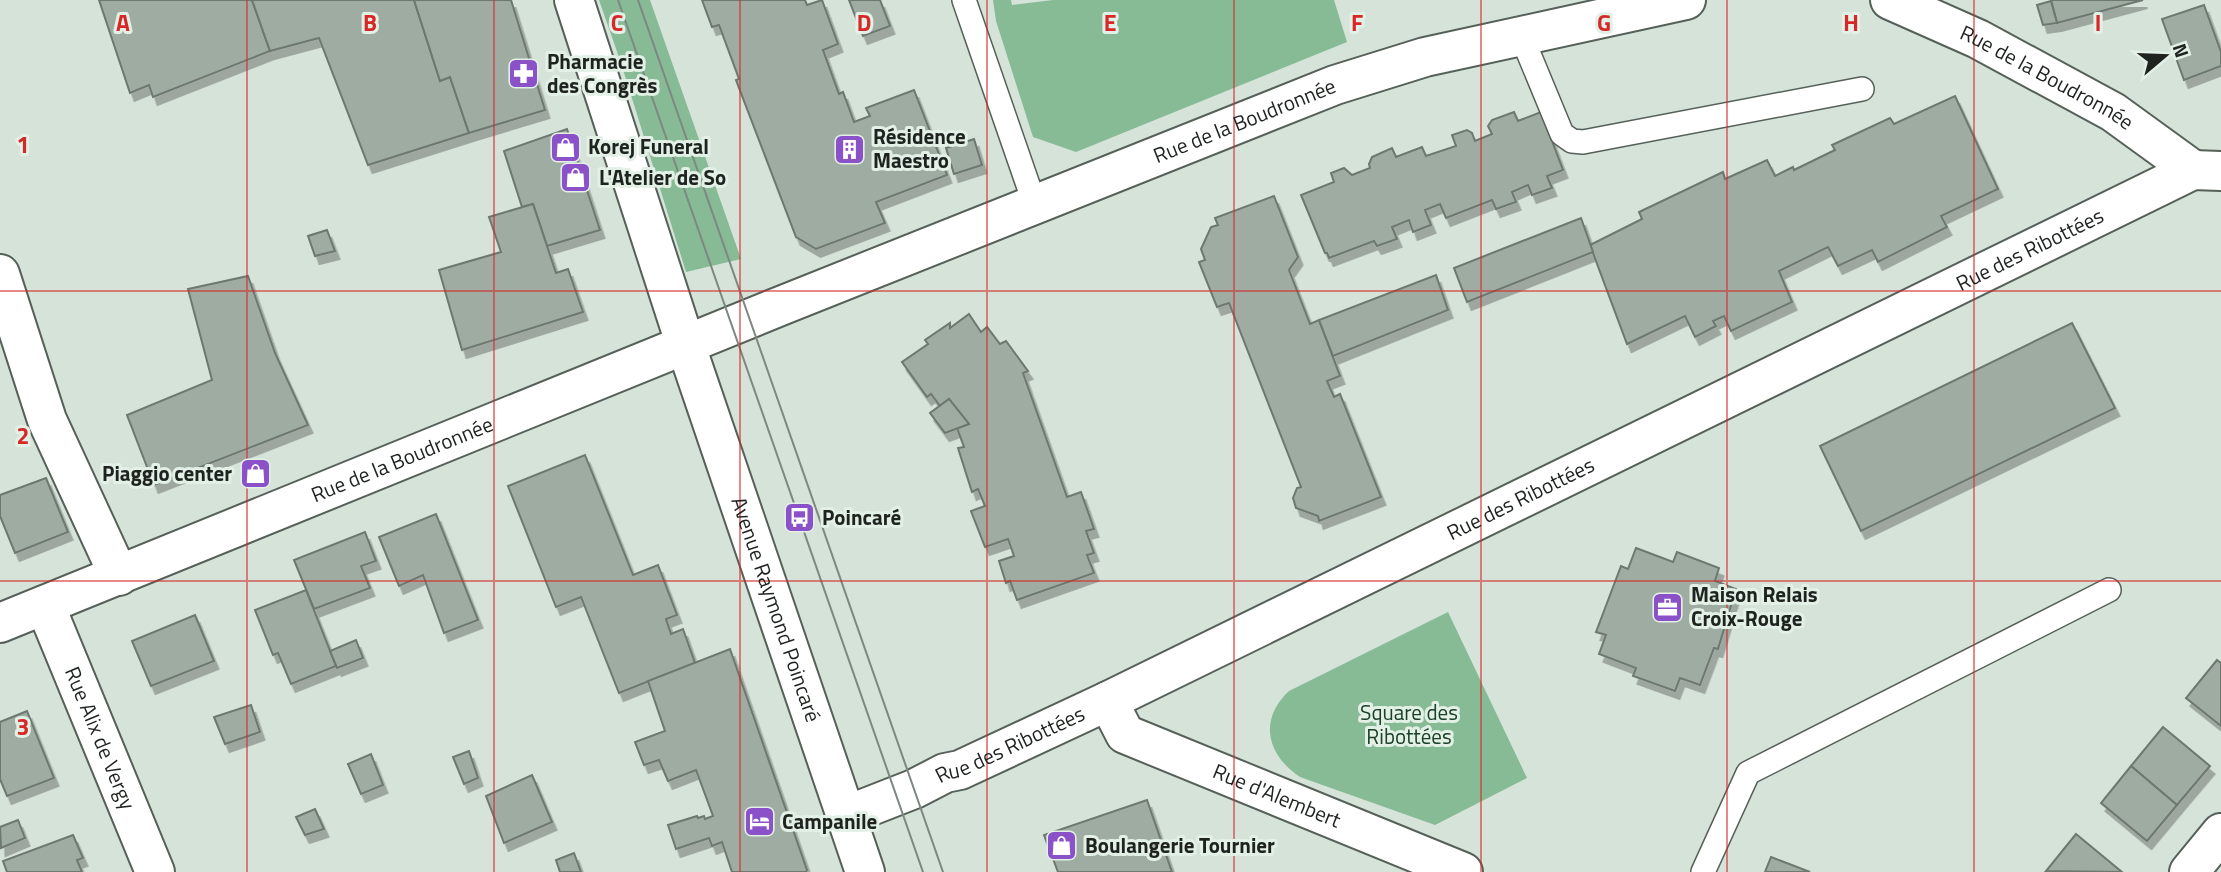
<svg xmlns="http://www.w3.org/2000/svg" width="2221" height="872" font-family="'Titillium Web',sans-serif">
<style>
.green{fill:#87bb96}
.building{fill:#9faca2;stroke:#6d786f;stroke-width:2;filter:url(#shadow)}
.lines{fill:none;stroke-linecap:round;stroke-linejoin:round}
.service-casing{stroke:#556058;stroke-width:26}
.minor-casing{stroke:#556058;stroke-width:42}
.secondary-casing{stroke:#556058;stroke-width:42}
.service{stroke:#fff;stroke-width:23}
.minor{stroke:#fff;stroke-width:38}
.secondary{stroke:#fff;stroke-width:38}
.tram{stroke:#7e8780;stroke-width:2}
.grid{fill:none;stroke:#d62828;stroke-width:2;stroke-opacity:0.55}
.labels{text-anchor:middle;stroke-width:6;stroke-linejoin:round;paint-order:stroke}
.poi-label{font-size:21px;font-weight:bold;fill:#1e231f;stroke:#e3f0e6;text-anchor:start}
.street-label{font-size:21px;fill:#1e231f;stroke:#e3f0e6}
.park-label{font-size:21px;fill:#1a4027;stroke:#e3f0e6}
.grid-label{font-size:23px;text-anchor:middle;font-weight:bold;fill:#d62828;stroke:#e3f0e6;stroke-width:6;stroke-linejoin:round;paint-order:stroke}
</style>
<defs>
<filter id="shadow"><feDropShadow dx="4.5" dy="8" stdDeviation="0" flood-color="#0004"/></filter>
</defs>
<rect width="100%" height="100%" fill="#d6e3d9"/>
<g class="green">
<path d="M599 0H650L741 259 686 272 621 63Z"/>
<path d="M993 0H1011L1012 5 1053 0H1334L1347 42 1076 152 1033 137 996 21Z"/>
<path d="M1448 612 1527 778 1435 825 1300 777C1267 755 1258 720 1289 691Z"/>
</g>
<g class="building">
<path d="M99 0H252L270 51 153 97 149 85 130 93Z"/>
<path d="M252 0H414L440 81 450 77 469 133 368 165 319 38 270 51Z"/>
<path d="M414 0H511L545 110 469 133 450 77 440 81Z"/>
<path d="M702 0H805L807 5 822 0 838 44 823 50 839 94 843 92 854 122 870 116 866 108 914 90 947 175 876 202 885 223 816 249 796 237 736 80 739 79 719 25 712 27Z"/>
<path d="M849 0H880L890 26 863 36Z"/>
<path d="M2143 0 2057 23 2051 0Z"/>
<path d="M2051 1 2057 23 2043 25 2037 5Z"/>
<path d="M2204 5 2221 52V66L2184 80 2162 19Z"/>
<path d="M1955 96 1998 189 1941 216 1947 227 1878 262 1872 250 1838 266 1828 247 1779 271 1792 302 1731 331 1724 316 1713 321 1716 326 1695 337 1685 316 1627 344 1590 245 1642 219 1639 212 1723 172 1725 179 1767 160 1775 176 1793 167 1794 170 1835 150 1832 145 1890 118 1894 124Z"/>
<path d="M1514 112 1518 121 1541 112 1563 170 1547 176 1552 188 1532 195 1528 185 1512 192 1516 202 1496 209 1492 200 1446 218 1440 204 1425 210 1431 225 1413 232 1409 220 1392 227 1397 239 1377 246 1374 241 1329 258 1327 253H1325L1301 195 1334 182 1331 173 1344 168 1352 175 1370 168 1369 164 1372 157 1392 148 1396 157 1422 147 1426 156 1456 146 1452 135 1467 130 1472 133 1475 141 1492 134 1488 126 1492 120Z"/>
<path d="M567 129 600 230 547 246 533 204 522 207 504 151Z"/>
<path d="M974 139 982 165 954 174 946 148Z"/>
<path d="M1274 196 1298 257 1289 270 1310 324 1319 320 1340 376 1327 381 1334 397 1340 394 1381 497 1319 521 1318 516 1296 508 1293 498 1297 488 1301 487 1229 303 1217 307 1199 262 1205 260 1201 249 1211 227 1218 225 1215 218Z"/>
<path d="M533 204 556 273 568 269 583 312 462 350 439 270 501 252 489 217Z"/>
<path d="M1581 218 1593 252 1467 302 1454 268Z"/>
<path d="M327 230 335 251 315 256 308 236Z"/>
<path d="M1436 275 1448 310 1333 356 1319 320Z"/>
<path d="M248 276 275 353 308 425 154 485 127 415 212 380 188 289Z"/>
<path d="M969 314 981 332 987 327 1000 344 1006 341 1028 371 1023 373 1067 497 1081 492 1094 529 1086 531 1094 553 1087 555 1094 573 1017 600 1010 581 1006 583 999 561 1014 556 1008 539 985 547 971 511 985 506 978 489 972 492 958 448 964 447 957 428 969 424 949 399 940 406 931 394 927 397 902 362 928 344 925 340 950 323V328Z"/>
<path d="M2072 323 2115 408 1861 531 1820 446Z"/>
<path d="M949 399 969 424 945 433 930 413Z"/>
<path d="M585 455 633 575 658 565 677 615 666 619 671 634 683 629 695 663 619 693 581 597 556 607 508 486Z"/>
<path d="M46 478 68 532 15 553 0 516V495Z"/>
<path d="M436 514 478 620 444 633 423 575 399 586 379 537Z"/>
<path d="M365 532 376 561 361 566 370 588 314 609 294 560Z"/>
<path d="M1636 548 1673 562 1677 552 1719 568 1715 581 1736 589 1718 649 1714 648 1700 685 1680 678 1675 691 1633 676 1636 668 1599 654 1606 635 1596 632 1621 566 1628 569Z"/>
<path d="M306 590 336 666 291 684 278 653 273 655 255 610Z"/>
<path d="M195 615 214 661 151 686 132 641Z"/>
<path d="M356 640 363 658 337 668 330 651Z"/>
<path d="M730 649 807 870 806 872H732L722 842 712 846 709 838 676 849 668 825 697 816 698 818 704 816 705 819 713 816 696 770 668 781 659 760 644 765 635 742 665 731 648 681Z"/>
<path d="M2217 660 2221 663V726L2186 698Z"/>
<path d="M251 705 260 732 225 744 214 717Z"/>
<path d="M27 711 54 778 7 796 0 779V722Z"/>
<path d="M2163 727 2210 766 2177 805 2131 766Z"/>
<path d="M469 751 478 778 464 784 453 757Z"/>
<path d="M371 754 383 785 361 794 348 764Z"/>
<path d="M2131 766 2177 805 2147 841 2101 803Z"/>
<path d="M532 775 552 822 504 843 486 796Z"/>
<path d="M1147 800 1172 872H1058L1044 835Z"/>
<path d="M315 809 324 829 305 835 296 817Z"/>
<path d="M18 820 25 838 1 848 0 827Z"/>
<path d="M2076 834 2122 872 2046 871Z"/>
<path d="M73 835 83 858 77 860 82 872H7L3 861Z"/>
<path d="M574 853 581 872H560L556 860Z"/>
<path d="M1771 857 1810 872H1765Z"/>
</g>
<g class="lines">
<defs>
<g id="service">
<path d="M964 0 1035 205"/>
<path d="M1521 35 1562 134 1572 141 1583 142 1862 89"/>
<path d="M1703 872 1748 773 2109 590"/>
</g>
<g id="minor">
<path id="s1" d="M1890 0 1978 39 2113 112 2193 170"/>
<path d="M0 274 47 420 119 576"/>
<path id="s2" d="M45 605 155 872"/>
<path id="s3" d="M0 623 783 305 1335 85 1425 57 1686 0"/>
<path id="s4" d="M1108 701 1125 734 1463 872"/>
<path id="s5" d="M845 816 914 789 945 773 960 770 1108 701 2193 170 2221 171"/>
<path d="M2189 872 2221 833"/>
</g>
<g id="secondary">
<path id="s6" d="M574 0 686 346 865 872"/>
</g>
</defs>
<use href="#service" class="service-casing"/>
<use href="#minor" class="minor-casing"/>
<use href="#secondary" class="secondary-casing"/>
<use href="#service" class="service"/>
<use href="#minor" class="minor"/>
<use href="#secondary" class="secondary"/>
<g class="tram">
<path d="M618 0 923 872"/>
<path d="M638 0 943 872"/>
</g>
</g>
<path class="grid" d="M247 0V872M494 0V872M740 0V872M987 0V872M1234 0V872M1481 0V872M1727 0V872M1974 0V872M0 291H2221M0 581H2221"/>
<defs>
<symbol id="pharmacy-square" viewBox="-11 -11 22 22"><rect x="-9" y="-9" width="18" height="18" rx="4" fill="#8a51c8" stroke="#e3f0e6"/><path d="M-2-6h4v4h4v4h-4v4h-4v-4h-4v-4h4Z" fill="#fff"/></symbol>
<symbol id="shop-square" viewBox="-11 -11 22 22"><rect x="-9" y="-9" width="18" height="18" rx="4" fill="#8a51c8" stroke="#e3f0e6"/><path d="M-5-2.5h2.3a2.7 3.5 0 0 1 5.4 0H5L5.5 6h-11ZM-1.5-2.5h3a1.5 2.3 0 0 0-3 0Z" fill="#fff"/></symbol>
<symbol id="building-square" viewBox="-11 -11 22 22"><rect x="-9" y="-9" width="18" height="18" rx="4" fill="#8a51c8" stroke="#e3f0e6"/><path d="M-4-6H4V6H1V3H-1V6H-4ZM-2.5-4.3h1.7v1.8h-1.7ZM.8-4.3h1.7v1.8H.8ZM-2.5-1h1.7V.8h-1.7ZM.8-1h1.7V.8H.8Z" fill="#fff"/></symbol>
<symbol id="bus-square" viewBox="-11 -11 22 22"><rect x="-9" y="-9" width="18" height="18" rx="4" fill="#8a51c8" stroke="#e3f0e6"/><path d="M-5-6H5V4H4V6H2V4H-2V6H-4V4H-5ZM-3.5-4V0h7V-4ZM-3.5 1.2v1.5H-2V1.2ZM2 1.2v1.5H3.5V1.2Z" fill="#fff"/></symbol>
<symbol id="office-square" viewBox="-11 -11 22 22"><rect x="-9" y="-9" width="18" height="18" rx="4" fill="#8a51c8" stroke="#e3f0e6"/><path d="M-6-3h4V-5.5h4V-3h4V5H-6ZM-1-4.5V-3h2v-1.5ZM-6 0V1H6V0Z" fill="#fff"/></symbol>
<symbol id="hotel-square" viewBox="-11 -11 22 22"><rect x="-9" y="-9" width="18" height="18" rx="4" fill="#8a51c8" stroke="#e3f0e6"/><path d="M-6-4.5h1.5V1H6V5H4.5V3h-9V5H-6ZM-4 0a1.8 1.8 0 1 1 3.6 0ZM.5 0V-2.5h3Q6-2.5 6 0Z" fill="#fff"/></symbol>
</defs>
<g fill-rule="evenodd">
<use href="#pharmacy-square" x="506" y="56" width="35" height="35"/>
<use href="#shop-square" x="548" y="130" width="35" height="35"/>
<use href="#building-square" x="832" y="132" width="35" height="35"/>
<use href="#shop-square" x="558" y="160" width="35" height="35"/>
<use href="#shop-square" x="238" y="456" width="35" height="35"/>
<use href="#bus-square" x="782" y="500" width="35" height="35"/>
<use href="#office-square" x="1650" y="590" width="35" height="35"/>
<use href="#hotel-square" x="742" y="804" width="35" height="35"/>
<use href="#shop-square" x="1044" y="828" width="35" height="35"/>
</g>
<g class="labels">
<g class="poi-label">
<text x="547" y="69">Pharmacie<tspan x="547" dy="24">des Congrès</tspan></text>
<text x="873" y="144">Résidence<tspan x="873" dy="24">Maestro</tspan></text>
<text x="588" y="154">Korej Funeral</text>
<text x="599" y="185">L'Atelier de So</text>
<text x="232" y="481" text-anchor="end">Piaggio center</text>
<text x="822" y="525">Poincaré</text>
<text x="1691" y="602">Maison Relais<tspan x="1691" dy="24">Croix-Rouge</tspan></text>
<text x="782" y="829">Campanile</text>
<text x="1085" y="853">Boulangerie Tournier</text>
</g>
<g class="street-label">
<text dy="7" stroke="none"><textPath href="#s1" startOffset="175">Rue de la Boudronnée</textPath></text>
<text dy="7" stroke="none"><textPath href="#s3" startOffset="1342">Rue de la Boudronnée</textPath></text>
<text dy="7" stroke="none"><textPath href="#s5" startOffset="1314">Rue des Ribottées</textPath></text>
<text dy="7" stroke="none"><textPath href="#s3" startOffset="434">Rue de la Boudronnée</textPath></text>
<text dy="7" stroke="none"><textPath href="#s5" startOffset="747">Rue des Ribottées</textPath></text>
<text dy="7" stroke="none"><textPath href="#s6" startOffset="642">Avenue Raymond Poincaré</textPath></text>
<text dy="7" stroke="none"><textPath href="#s2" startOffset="144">Rue Alix de Vergy</textPath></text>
<text dy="7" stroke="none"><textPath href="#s5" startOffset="180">Rue des Ribottées</textPath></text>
<text dy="7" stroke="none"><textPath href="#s4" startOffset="201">Rue d'Alembert</textPath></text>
</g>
<g class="park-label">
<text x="1409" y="720">Square des<tspan x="1409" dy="24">Ribottées</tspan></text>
</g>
</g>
<g class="grid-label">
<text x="123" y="31">A</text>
<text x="370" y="31">B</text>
<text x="617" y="31">C</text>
<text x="864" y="31">D</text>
<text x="1110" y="31">E</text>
<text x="1357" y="31">F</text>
<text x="1604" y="31">G</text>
<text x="1851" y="31">H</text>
<text x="2098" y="31">I</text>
<text x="23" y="153">1</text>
<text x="23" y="444">2</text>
<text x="23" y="735">3</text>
</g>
<g transform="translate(2165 56) rotate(71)" stroke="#e3f0e6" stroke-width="5" paint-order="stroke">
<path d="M0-5L12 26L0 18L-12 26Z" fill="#1e231f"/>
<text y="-10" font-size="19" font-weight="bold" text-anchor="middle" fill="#1e231f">N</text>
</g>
</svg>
